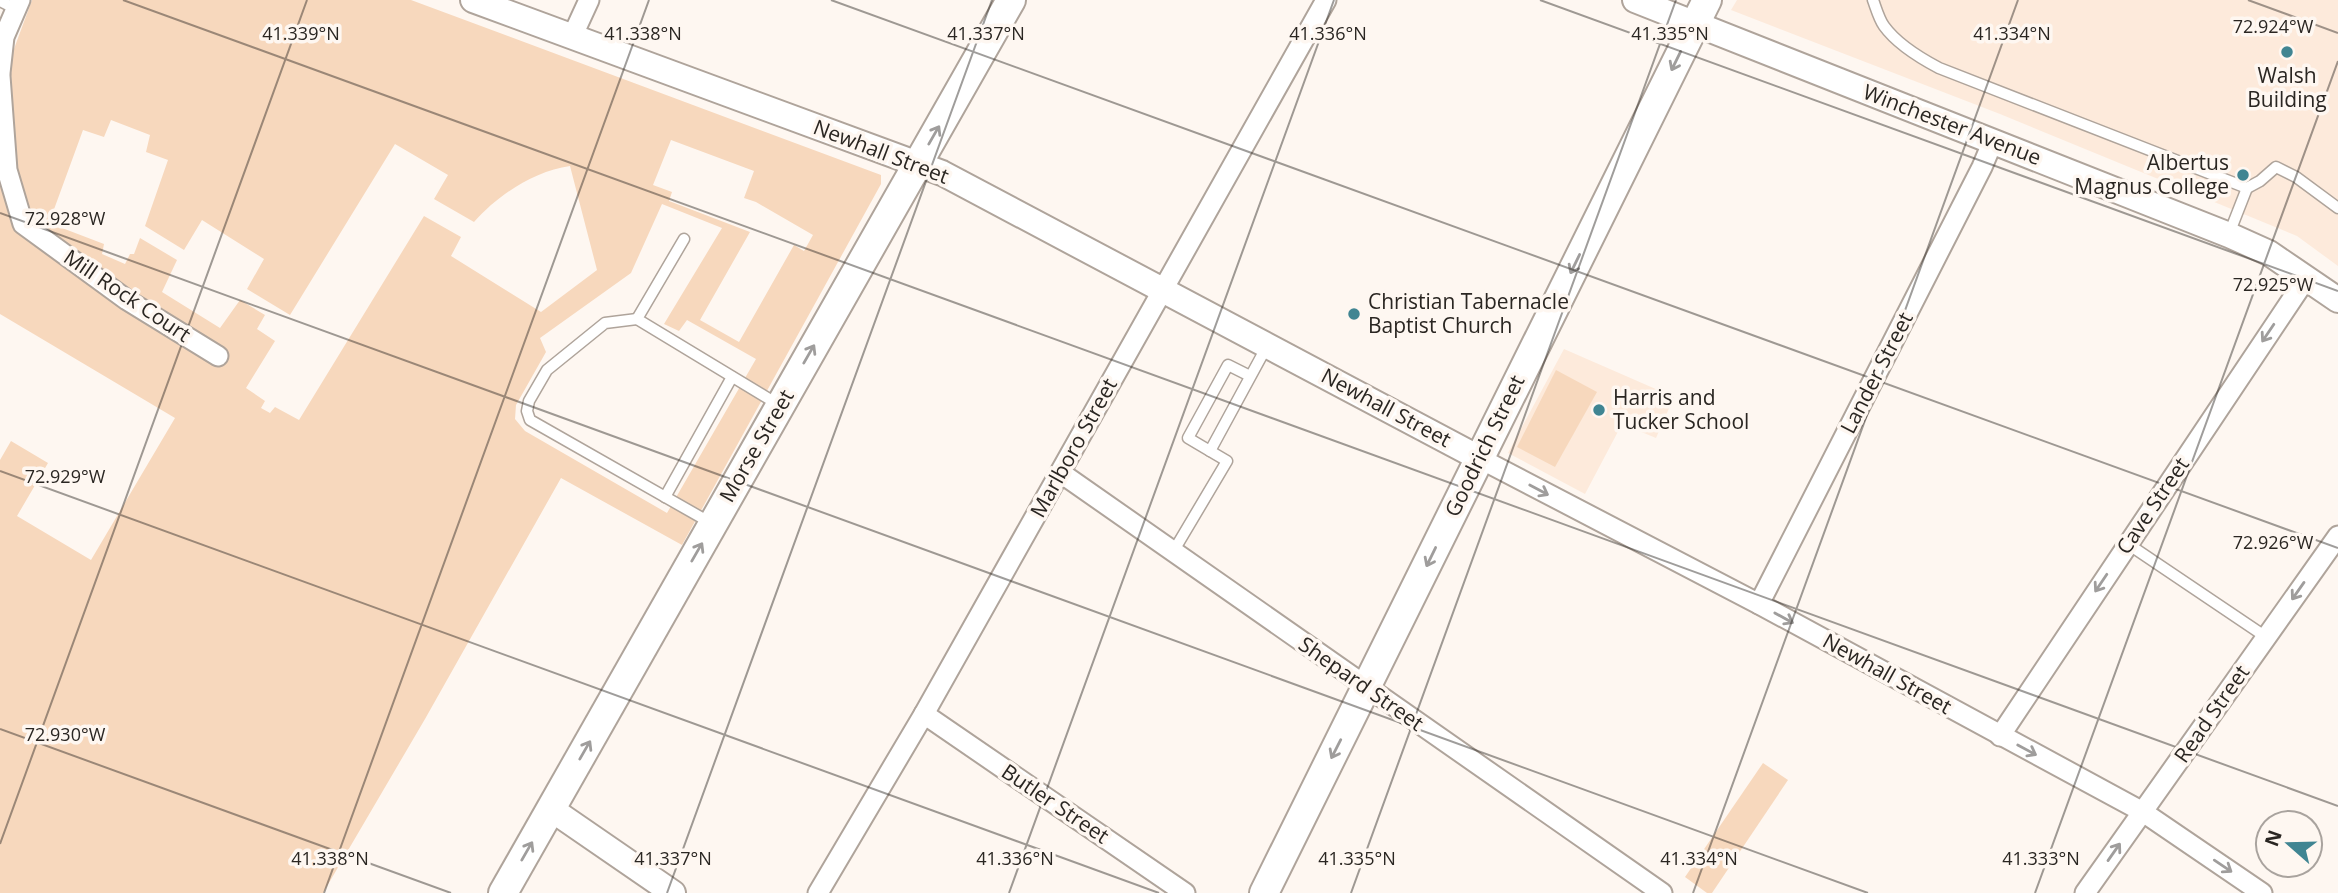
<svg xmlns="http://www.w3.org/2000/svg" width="2338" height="893" font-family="'Open Sans',sans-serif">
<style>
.built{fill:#fdeadb}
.green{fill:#f7d8bd;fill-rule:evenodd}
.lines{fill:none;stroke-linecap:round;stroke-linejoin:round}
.service-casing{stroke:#afa49b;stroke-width:13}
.minor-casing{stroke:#afa49b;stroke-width:23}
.tertiary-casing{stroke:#afa49b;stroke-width:28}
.secondary-casing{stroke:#afa49b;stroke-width:32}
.service{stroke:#fff;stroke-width:10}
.minor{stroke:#fff;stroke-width:19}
.tertiary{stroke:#fff;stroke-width:24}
.secondary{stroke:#fff;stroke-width:28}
.oneway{stroke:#9f9d9c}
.ticks{fill:none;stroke:#2a2622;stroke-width:2;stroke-opacity:0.45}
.poi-dot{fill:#408592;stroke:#fef7f1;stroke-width:2.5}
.labels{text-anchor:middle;stroke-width:7;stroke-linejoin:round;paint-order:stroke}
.poi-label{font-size:21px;fill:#2a2622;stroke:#fef7f1;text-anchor:start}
.street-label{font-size:21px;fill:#2a2622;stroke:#fef7f1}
.ticks-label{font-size:18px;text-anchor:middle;fill:#2a2622;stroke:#fef7f1;stroke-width:7;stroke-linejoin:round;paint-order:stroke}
</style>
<rect width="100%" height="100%" fill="#fef7f1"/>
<g class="built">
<path d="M1737 0H2338V266L2297 236 2000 114 1731 10Z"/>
<path d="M1564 349 1674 397 1656 438 1622 424 1585 494 1508 453Z"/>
</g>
<g class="green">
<path d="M32 0H411L881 175V184L682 545 561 478 425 719 323 893H0V460L11 441 48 463 17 516 91 560 175 418 0 314V102L8 101 11 57ZM111 120 150 135 146 152 168 160 145 226 184 250 202 220 264 259 247 289 290 315 395 144 448 175 434 199 474 222C498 195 534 171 570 166L597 270 541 312 451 256 461 237 424 216 299 420 275 407 270 413 261 408 265 401 246 388 275 341 257 329 265 315 240 300 220 328 162 292 177 260 140 238 134 254H130L125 264 102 254 104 244 49 223 83 130 104 137ZM671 140 754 171 744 198 756 202 813 235 804 251 794 245 739 342 700 320 750 232 669 201 672 192 653 185ZM662 204 722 228 664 324 679 331 687 320 756 359 667 513 525 431 515 419 516 405 546 352 540 338 631 273Z"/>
<path d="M1556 370 1597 392 1555 467 1517 447Z"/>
<path d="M1763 763 1788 780 1712 893H1707L1685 877Z"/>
</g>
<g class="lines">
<defs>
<g id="service">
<path d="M1873 0C1876 8 1879 19 1884 26 1897 44 1920 58 1939 68L2247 188 2260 181 2276 167 2296 177 2338 208"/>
<path d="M0 1 16 9"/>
<path d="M2229 234 2247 188"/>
<path d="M684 239 637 319 779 405"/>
<path d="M637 319 605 323 547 370 529 401 527 411 530 420 711 523"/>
<path d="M1210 451 1188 438 1228 365 1250 376"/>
<path d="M665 497 732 377"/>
<path d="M2128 544 2266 637"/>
<path d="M1173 552 1227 461 1210 451 1267 346"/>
</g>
<g id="minor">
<path d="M572 37 589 0"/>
<path d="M0 73 4 37 20 0"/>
<path d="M0 76 7 170 23 224 127 300 218 356"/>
<path d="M1479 458 1759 604 2143 812 2262 893"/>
<path d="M1061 473 1662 893"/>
<path d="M1759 604 1982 167 1993 141"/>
<path d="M924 714 1185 893"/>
<path d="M2000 736 2307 277"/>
<path d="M818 893 924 714 1326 0"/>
<path d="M2085 893 2338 536"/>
</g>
<g id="tertiary">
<path d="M473 0 942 173 1479 458"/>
<path d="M1635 0 2229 235 2269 253 2338 300"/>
<path d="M551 809 673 893"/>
</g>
<g id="secondary">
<path d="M503 893 1011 0"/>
<path d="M1264 893 1707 0"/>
</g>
</defs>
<use href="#service" class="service-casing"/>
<use href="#minor" class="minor-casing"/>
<use href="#tertiary" class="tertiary-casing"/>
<use href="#secondary" class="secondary-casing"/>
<use href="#service" class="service"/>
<use href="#minor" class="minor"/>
<use href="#tertiary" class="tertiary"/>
<use href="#secondary" class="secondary"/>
</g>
<defs><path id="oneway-shaft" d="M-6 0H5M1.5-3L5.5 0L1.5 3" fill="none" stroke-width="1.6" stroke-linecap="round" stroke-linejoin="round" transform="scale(1.75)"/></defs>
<g class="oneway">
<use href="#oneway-shaft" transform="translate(1676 61) rotate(116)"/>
<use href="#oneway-shaft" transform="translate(934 135) rotate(-60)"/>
<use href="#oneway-shaft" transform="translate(1575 264) rotate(116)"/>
<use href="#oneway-shaft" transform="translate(2268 333) rotate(124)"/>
<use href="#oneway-shaft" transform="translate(809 354) rotate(-60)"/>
<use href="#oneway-shaft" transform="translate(1539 490) rotate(28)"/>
<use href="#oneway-shaft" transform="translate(697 552) rotate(-60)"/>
<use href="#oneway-shaft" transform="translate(1431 557) rotate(116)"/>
<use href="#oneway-shaft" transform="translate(2101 583) rotate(124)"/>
<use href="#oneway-shaft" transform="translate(2298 591) rotate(125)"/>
<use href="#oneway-shaft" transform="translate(1784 618) rotate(29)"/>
<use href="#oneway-shaft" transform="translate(1336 749) rotate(117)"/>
<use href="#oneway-shaft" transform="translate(585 750) rotate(-60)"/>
<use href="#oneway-shaft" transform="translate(2027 750) rotate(28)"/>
<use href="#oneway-shaft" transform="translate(527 851) rotate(-60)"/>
<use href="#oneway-shaft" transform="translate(2114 852) rotate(-55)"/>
<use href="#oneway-shaft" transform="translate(2223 866) rotate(34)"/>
</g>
<path class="ticks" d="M123 0 2338 806M831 0 2338 548M1540 0 2338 291M2248 0 2338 33M0 213 1868 893M0 471 1159 893M0 729 451 893M0 844 307 0M324 893 649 0M667 893 992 0M1009 893 1334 0M1351 893 1676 0M1693 893 2018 0M2035 893 2338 61"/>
<g class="poi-dot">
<circle cx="2287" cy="52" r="7"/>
<circle cx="2243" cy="175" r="7"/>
<circle cx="1354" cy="314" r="7"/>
<circle cx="1599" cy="410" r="7"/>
</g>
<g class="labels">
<g class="poi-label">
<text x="2287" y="83" text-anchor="middle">Walsh<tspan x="2287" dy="24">Building</tspan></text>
<text x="2229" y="170" text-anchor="end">Albertus<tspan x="2229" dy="24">Magnus College</tspan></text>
<text x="1368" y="309">Christian Tabernacle<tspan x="1368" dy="24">Baptist Church</tspan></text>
<text x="1613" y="405">Harris and<tspan x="1613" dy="24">Tucker School</tspan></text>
</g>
<g class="street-label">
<text transform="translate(1952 125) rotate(21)" y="7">Winchester Avenue</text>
<text transform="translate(881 152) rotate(21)" y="7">Newhall Street</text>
<text transform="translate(127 296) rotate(34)" y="7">Mill Rock Court</text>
<text transform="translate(1877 373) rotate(-63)" y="7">Lander Street</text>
<text transform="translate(1386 408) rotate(28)" y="7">Newhall Street</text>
<text transform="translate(757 446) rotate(-60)" y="7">Morse Street</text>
<text transform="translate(1485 446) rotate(-64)" y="7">Goodrich Street</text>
<text transform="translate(1074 448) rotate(-61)" y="7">Marlboro Street</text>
<text transform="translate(2153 506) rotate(-56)" y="7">Cave Street</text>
<text transform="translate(1887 674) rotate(29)" y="7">Newhall Street</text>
<text transform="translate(1361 684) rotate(35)" y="7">Shepard Street</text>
<text transform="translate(2212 714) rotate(-55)" y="7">Read Street</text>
<text transform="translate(1055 804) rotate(34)" y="7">Butler Street</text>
</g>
</g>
<g class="ticks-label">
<text x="2273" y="33">72.924°W</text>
<text x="301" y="40">41.339°N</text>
<text x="643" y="40">41.338°N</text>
<text x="986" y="40">41.337°N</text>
<text x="1328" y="40">41.336°N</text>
<text x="1670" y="40">41.335°N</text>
<text x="2012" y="40">41.334°N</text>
<text x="65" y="225">72.928°W</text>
<text x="2273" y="291">72.925°W</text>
<text x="65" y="483">72.929°W</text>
<text x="2273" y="549">72.926°W</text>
<text x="65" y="741">72.930°W</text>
<text x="673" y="865">41.337°N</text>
<text x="1015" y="865">41.336°N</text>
<text x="1357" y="865">41.335°N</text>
<text x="2041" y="865">41.333°N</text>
<text x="330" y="865">41.338°N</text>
<text x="1699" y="865">41.334°N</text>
</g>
<g transform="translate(2289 844) rotate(290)"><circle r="33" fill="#fef7f1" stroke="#a9a39e" stroke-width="2"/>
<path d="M0-5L12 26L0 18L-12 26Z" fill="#408592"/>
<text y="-10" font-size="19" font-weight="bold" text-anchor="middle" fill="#2a2622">N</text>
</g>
</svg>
